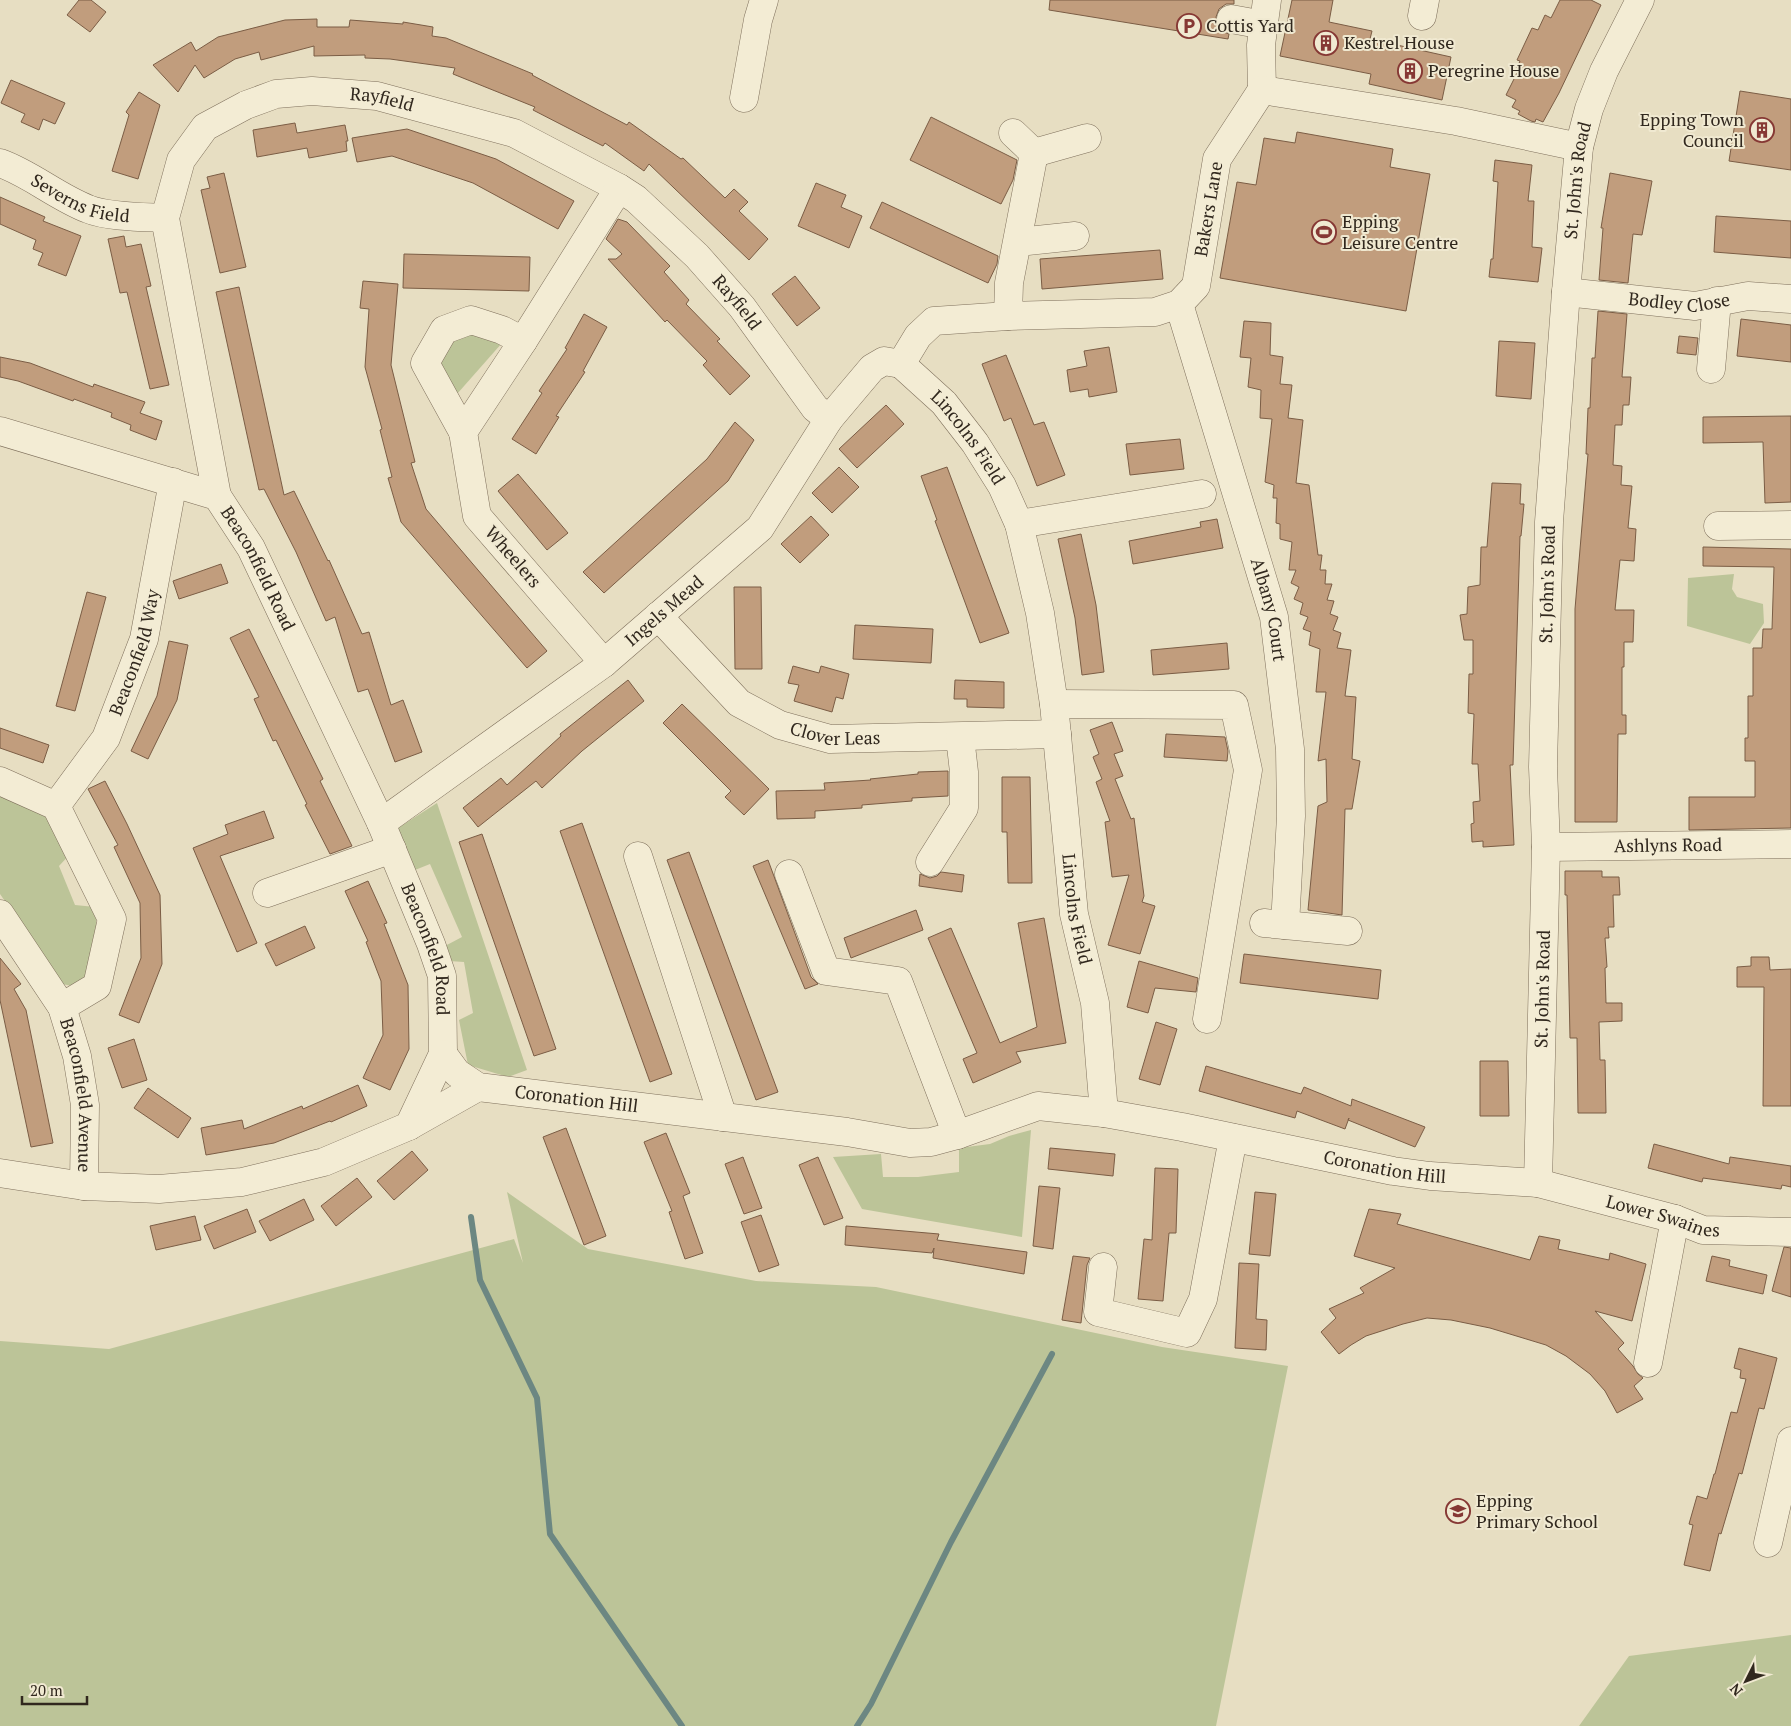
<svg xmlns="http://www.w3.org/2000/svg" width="1791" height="1726" font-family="'PT Serif',serif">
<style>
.green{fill:#bcc498}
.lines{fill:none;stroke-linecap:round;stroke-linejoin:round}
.stream{stroke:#6c8782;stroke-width:6}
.building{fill:#c19d7d;stroke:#7b5d45}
.minor-casing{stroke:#7f705c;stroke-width:29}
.minor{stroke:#f3ecd4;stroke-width:28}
.labels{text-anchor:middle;stroke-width:4;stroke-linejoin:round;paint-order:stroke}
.poi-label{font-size:18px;fill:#31281e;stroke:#f0e9d1;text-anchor:start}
.street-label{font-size:18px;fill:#31281e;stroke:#f0e9d1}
</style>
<rect width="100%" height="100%" fill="#e7dec2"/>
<g class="green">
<path d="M473 329 502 343 457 394 441 372V353L447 341Z"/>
<path d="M1734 574 1732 589 1737 597 1763 604 1764 623 1750 644 1687 626 1688 578Z"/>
<path d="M0 795 51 818 72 852 59 866 75 905 95 907 97 933 83 988 62 984 0 894Z"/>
<path d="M437 803 527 1070 508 1077 468 1065 459 1020 473 1013 464 962 449 961 445 946 462 937 430 864 415 870 398 828Z"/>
<path d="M1031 1130 1022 1237 862 1209 833 1157 881 1154 883 1177H918L959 1172V1148L990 1144 1009 1136Z"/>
<path d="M507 1192 588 1249 756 1281 876 1287 1162 1347 1288 1366 1216 1726H0V1341L109 1349 514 1239 523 1263Z"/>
<path d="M1791 1635V1726H1579L1629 1656Z"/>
</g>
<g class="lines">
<g class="stream">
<path d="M471 1217 480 1280 537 1398 550 1534 682 1726"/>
<path d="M857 1726 871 1704 951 1542 1052 1354"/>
</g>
</g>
<g class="building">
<path d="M79 0H91L106 12 90 32 67 15Z"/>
<path d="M1050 0H1234V4H1226L1219 9 1216 17 1217 25 1221 31 1229 34 1228 39 1049 10Z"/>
<path d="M1292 0H1333L1329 22 1372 31 1370 39 1451 57 1442 100 1369 84 1371 74 1280 56Z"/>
<path d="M1560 0H1591L1601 5 1559 93 1543 122 1536 119 1535 122 1531 121 1518 114 1520 111 1512 107 1516 100 1506 95 1518 71 1516 70 1520 61 1517 60 1532 28 1538 30 1545 15 1551 18Z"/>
<path d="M317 19V27H349L350 20 403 24V22L433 27 432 36 446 38 533 74 532 75 627 125 629 122 681 159 683 158 725 198 734 189 748 202 739 211 768 239 749 260 649 164 644 171 605 143 603 146 533 110 535 107 453 74 455 68 390 59 365 58V55L314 56V46L261 60 259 52 235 59 204 78 195 65 178 92 153 65 191 42 196 51 218 37 285 20Z"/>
<path d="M11 80 65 103 55 124 43 119 39 130 21 122 25 114 1 103Z"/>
<path d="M1740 91 1791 99V170L1729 161Z"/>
<path d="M139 92 160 105 138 179 112 171 129 115 126 112Z"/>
<path d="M931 117 1017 160 1013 180 1001 204 910 160Z"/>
<path d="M295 123 297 133 345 125 348 141H346L347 151 309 158 307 148 257 157 253 130Z"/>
<path d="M407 129 496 159 574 201 558 229 473 183 392 156 357 162 352 138Z"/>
<path d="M1297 132 1393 149 1390 167 1430 174 1406 311 1220 278 1237 182 1256 185 1264 138 1295 143Z"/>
<path d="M1495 160 1532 165 1528 201H1534L1532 247 1542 248 1538 282 1489 277 1491 259H1493L1498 182 1493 181Z"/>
<path d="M224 173 246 267 220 273 201 190 210 188 207 177Z"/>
<path d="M1610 173 1652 181 1642 235 1633 234 1628 283 1599 280 1603 228H1601Z"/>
<path d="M816 183 846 195 841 207 862 216 849 248 798 226Z"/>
<path d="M0 197 45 217 43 221 81 236 66 276 38 265 43 253 33 249 36 240 0 224Z"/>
<path d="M882 202 998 256 997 264 988 283 870 228Z"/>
<path d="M1716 216 1791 221V258L1714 252Z"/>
<path d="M618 219 627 222 670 266 664 272 689 300 686 304 720 339 717 341 750 376 730 395 703 365 707 361 667 320 665 322 608 259H616L622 254 606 239Z"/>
<path d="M124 236 126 247 141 244 151 286 146 287 169 385 150 389 127 292 120 293 108 239Z"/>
<path d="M1160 250 1163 279 1042 289 1040 259Z"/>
<path d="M404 254 530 257 529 291 403 288Z"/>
<path d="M795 276 820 308 797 326 772 294Z"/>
<path d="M363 281 398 284 391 365 415 462 411 463 426 509 547 651 527 668 401 522 388 478 392 477 380 430 382 429 365 367 369 309 360 308Z"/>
<path d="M239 287 284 495 294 491 328 561 329 560 362 634 369 632 391 705 403 700 422 752 395 762 368 689 358 692 335 617 326 621 296 552 264 489 259 490 216 292Z"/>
<path d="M1598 311 1627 314 1622 377H1631L1629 405H1623L1622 425H1615L1613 465 1622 466 1621 485 1632 486 1628 528 1636 529 1634 561 1620 560 1615 610H1634L1633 642H1624V667H1622V715H1626V734H1618L1617 822H1575V609L1588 454H1586L1588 408H1590L1592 358H1595Z"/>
<path d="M584 314 607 327 583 371 585 372 556 416 559 417 536 454 512 439 542 393 539 391 567 349 565 348Z"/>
<path d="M1741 319 1791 325V362L1737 356Z"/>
<path d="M1244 321 1271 323 1270 355 1283 357 1280 384 1292 385 1288 418 1303 420 1296 483 1309 485 1318 555H1322L1320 570H1326L1325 584H1332L1327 600 1334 601 1330 614 1338 617 1333 630 1341 633 1337 648 1351 650 1345 696 1356 697 1352 759 1360 761 1352 809H1345L1342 915 1308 910 1318 806 1327 802 1326 759 1318 761 1326 692H1316L1320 649 1309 645 1311 632 1303 629 1308 617 1300 614 1303 603 1294 599 1299 587 1291 583 1296 570H1289L1292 542 1280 539V524L1276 523 1277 498H1273L1274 485 1265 482 1272 419 1260 418 1261 390 1248 387 1251 358 1240 357Z"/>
<path d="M1679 336 1698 338 1696 355 1677 353Z"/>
<path d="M1499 341 1535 343 1531 399 1496 396Z"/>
<path d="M1109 347 1117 392 1089 397 1088 389 1070 392 1067 370 1087 366 1084 351Z"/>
<path d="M1006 355 1034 425 1044 422 1065 475 1037 486 1011 418 1004 421 982 364Z"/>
<path d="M0 357 30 363 93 387 94 384 145 402 140 413 162 421 156 440 130 430 131 425 111 417 112 413 74 399 73 401 18 381 0 377Z"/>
<path d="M886 405 904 424 857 468 839 449Z"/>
<path d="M1791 416V502L1765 503 1763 442 1703 443V417Z"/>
<path d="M735 422 754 440 728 481 604 593 583 572 707 459Z"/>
<path d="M1180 439 1184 469 1130 475 1126 444Z"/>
<path d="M839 467 859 487 832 513 812 493Z"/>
<path d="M947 467 1009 633 980 643 935 521 937 520 921 476Z"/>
<path d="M518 474 568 533 547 550 498 491Z"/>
<path d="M1492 483 1521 484 1520 504H1524L1521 536H1520L1513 765H1510L1514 845 1483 847V841L1472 842 1471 824 1474 823 1473 802 1480 801 1478 764H1472L1474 714 1468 713 1469 674H1473V640H1464L1460 615 1467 614 1468 587 1480 585 1481 547H1487Z"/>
<path d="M811 516 829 535 800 563 781 544Z"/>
<path d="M1217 519 1223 548 1133 564 1129 541 1201 527 1200 522Z"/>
<path d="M1081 534 1096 605 1104 672 1082 675 1075 618 1058 539Z"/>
<path d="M1703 547 1791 549V828L1689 830V797H1755V761H1745V738H1748V696H1753V648H1762L1763 629H1772L1774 567 1703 566Z"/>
<path d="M221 564 228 583 179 599 173 581Z"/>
<path d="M734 587H761L762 669H735Z"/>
<path d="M87 592 106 597 75 711 56 706Z"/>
<path d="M855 625 933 629 931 663 853 659Z"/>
<path d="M249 629 323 779 320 781 352 846 330 854 305 805 307 804 276 740 273 741 254 699 259 697 230 638Z"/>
<path d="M169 641 188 645 177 700 148 759 131 751 157 696Z"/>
<path d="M1227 643 1229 669 1153 675 1151 650Z"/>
<path d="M793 666 819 673 821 666 849 674 843 699 836 697 832 712 794 701 799 685 788 683Z"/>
<path d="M628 680 644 701 582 751 542 788 536 781 478 827 463 808 501 778 507 785 561 736 560 734Z"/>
<path d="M955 680 1004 682V708L967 707V699H954Z"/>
<path d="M682 704 769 789 744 815 725 797 731 791 663 723Z"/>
<path d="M1112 722 1123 751 1114 754 1123 776 1115 779 1131 819 1134 818 1144 896 1142 902 1155 906 1140 954 1108 945 1129 875 1112 877 1105 822 1110 821 1096 782 1102 779 1093 757 1099 754 1090 730Z"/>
<path d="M0 728 49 745 43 763 0 748Z"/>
<path d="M1166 734 1225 737 1228 751 1227 761 1164 757Z"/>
<path d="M948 771V796L912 798V801L862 805V808L815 811V818L777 819 776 791 825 790 824 783 871 780 870 779 918 774V772Z"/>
<path d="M1002 777H1030L1032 883H1008L1007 832H1002Z"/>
<path d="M105 781 127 824 160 895 162 964 139 1023 119 1015 141 958 140 903 114 847 118 845 88 789Z"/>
<path d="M264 811 274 838 220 856 257 943 237 952 193 848 228 834 225 825Z"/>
<path d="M582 823 672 1074 650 1082 560 831Z"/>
<path d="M482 834 556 1049 534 1056 459 842Z"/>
<path d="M689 852 778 1092 756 1100 667 860Z"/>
<path d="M768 860 811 977 818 984 805 989 753 866Z"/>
<path d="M1565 871H1602V877H1619L1620 895H1613L1614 927H1608L1609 938H1605L1607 967 1605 968 1606 1003H1622V1021L1599 1022 1600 1060H1605L1606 1113H1578L1577 1038H1570L1567 895H1565Z"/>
<path d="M941 872 964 875 962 892 919 886 920 874 930 878 937 876Z"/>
<path d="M368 881 387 923 384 924 408 985 409 1049 390 1090 363 1078 383 1035 381 981 366 942 368 941 345 891Z"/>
<path d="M916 910 923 930 851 958 844 938Z"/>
<path d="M1044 918 1066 1043 1016 1052 1021 1062 973 1083 963 1059 977 1053 928 938 951 928 1000 1043 1037 1027 1018 923Z"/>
<path d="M305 926 315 948 276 966 265 944Z"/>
<path d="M1244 954 1381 970 1378 999 1240 983Z"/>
<path d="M1751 957H1769L1770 970 1791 969V1106H1763L1764 987H1737V967L1751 966Z"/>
<path d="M0 958 21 984 14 989 26 1010 53 1143 31 1147 0 1000Z"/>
<path d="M1139 961 1198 978 1196 992 1155 988 1148 1013 1127 1007Z"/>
<path d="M1156 1022 1177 1029 1160 1085 1139 1079Z"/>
<path d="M134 1039 147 1080 122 1088 108 1048Z"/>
<path d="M1480 1061H1508L1509 1116H1480Z"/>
<path d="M1206 1066 1301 1094 1304 1087 1351 1106 1352 1099 1425 1127 1415 1147 1348 1120 1349 1118 1345 1129 1297 1111 1295 1118 1199 1091Z"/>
<path d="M358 1085 367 1106 331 1122 330 1121 274 1143 206 1155 201 1128 242 1120 244 1129 302 1106 303 1109Z"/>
<path d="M148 1088 191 1118 178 1138 134 1108Z"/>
<path d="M566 1128 606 1236 584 1245 543 1137Z"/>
<path d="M666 1133 690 1193 683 1196 703 1253 685 1259 669 1212 672 1211 644 1142Z"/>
<path d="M1654 1144 1729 1164 1730 1157 1791 1166V1187L1782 1185 1781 1189 1703 1178 1702 1182 1648 1168Z"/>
<path d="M1050 1148 1115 1154 1113 1176 1048 1169Z"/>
<path d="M412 1151 428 1170 394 1200 377 1181Z"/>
<path d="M743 1157 762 1208 744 1214 725 1164Z"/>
<path d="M818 1157 843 1218 824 1225 799 1165Z"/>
<path d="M1155 1168 1178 1169 1176 1233H1169L1163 1301 1138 1299 1144 1239 1152 1240Z"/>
<path d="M357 1178 372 1197 336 1226 321 1206Z"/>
<path d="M1039 1186 1060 1188 1053 1249 1033 1246Z"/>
<path d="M1255 1192 1276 1194 1270 1256 1249 1254Z"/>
<path d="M304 1199 314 1220 270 1241 259 1221Z"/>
<path d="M247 1209 256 1232 214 1249 204 1226Z"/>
<path d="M1369 1209 1401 1214 1397 1224 1530 1260 1539 1236 1560 1240 1558 1249 1609 1260 1610 1253 1646 1264 1632 1321 1595 1311 1624 1343 1618 1349 1633 1366 1638 1374 1643 1378 1634 1386 1643 1399 1617 1413 1605 1391 1590 1374 1566 1356 1546 1345 1523 1338 1490 1328 1451 1320 1427 1318 1403 1324 1366 1336 1351 1345 1339 1354 1321 1332 1336 1318 1329 1309 1364 1293 1360 1288 1395 1268 1354 1256Z"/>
<path d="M761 1215 779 1265 759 1272 741 1222Z"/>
<path d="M195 1216 201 1240 156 1250 150 1226Z"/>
<path d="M846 1226 939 1234 937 1240 1027 1252 1024 1274 933 1258 934 1248 932 1253 845 1245Z"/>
<path d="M1784 1247 1791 1248V1297L1772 1291Z"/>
<path d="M1073 1256 1090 1258 1087 1265 1081 1323 1062 1320Z"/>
<path d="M1712 1256 1730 1260 1729 1266 1767 1275 1763 1294 1706 1281Z"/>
<path d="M1239 1263 1259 1264 1256 1319 1267 1320 1266 1350 1235 1348Z"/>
<path d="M1739 1348 1777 1358 1764 1409 1759 1408 1742 1474 1739 1473 1721 1534 1719 1533 1710 1571 1684 1565 1693 1525 1689 1524 1697 1496 1707 1499 1714 1474H1715L1731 1412 1737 1413 1746 1379 1740 1378 1741 1370 1734 1368Z"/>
</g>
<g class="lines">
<defs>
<g id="minor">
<path d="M1422 16 1425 0"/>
<path d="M1231 19 1264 25"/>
<path d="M1262 90 1261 45 1267 0"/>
<path d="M744 98 758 20 764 0"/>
<path d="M1034 153 1087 138"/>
<path id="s1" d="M0 163C31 174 57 197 88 209 107 217 144 217 165 218"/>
<path d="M1018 242 1075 236"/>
<path id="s2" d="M1566 292 1695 306 1748 296 1791 299"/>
<path id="s3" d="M1179 304 1274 617 1290 749 1291 816 1285 925"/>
<path d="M1008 316 1009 283 1034 153 1013 133"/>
<path id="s4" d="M901 364 918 336 934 321 1008 316 1155 312 1179 304 1196 286 1217 159 1262 90 1456 121 1579 147"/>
<path id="s5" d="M901 364 944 403 975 443 1002 486 1019 524 1040 613 1054 704 1074 914 1095 1003 1104 1113"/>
<path d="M1711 369 1717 301"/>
<path id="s6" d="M0 431 217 496 251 548 381 823 431 944 442 976 443 1054 409 1126 324 1162 242 1182 159 1189 84 1186 0 1173"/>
<path d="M463 432 425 363 444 330 471 320 502 330 523 341"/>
<path id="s7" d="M217 496 165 218 181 160 205 127 246 105 276 94 312 91 377 96 514 133 619 188 636 199 697 256 742 307 815 408 829 419"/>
<path d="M1019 524 1202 494"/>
<path d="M1718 526 1791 525"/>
<path id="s8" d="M658 616 739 703 780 725 830 739 1057 734"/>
<path d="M604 663 477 516 463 432 523 341 619 188"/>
<path d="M1054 704 1234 705 1248 770 1207 1019"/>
<path d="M0 781 56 806 112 919 97 986 62 1007"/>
<path id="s9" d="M56 806 106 738 144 639 173 482"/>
<path id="s10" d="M381 823 604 663 760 528 829 419 872 368 884 361 901 364"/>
<path id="s11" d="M1546 847 1791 844"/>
<path d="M638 856 723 1117"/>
<path d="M930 862 964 808V772L960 737"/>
<path d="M789 874 826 971 898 981 957 1135"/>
<path d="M267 893 392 849"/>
<path id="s12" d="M0 914 62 1007 77 1056 85 1105 84 1186"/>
<path d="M1264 923 1348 931"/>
<path id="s13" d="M443 1054 457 1073 478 1087 847 1132 910 1143 931 1142 957 1135 1038 1106 1104 1113 1182 1127 1393 1171 1430 1176 1538 1183 1675 1219 1703 1230 1791 1232"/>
<path d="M409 1126 478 1087"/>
<path id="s14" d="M1538 1183 1546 847 1543 767 1549 522 1566 292 1579 147 1589 109 1604 71 1640 0"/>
<path d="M1103 1267 1098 1312 1187 1333 1203 1299 1233 1138"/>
<path d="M1648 1363 1675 1219"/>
<path d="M1768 1543 1791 1441"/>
</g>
</defs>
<use href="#minor" class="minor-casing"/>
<use href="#minor" class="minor"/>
</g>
<defs>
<symbol id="parking-ring" viewBox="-11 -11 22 22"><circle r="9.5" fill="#f0e9d1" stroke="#863834" stroke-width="1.5"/><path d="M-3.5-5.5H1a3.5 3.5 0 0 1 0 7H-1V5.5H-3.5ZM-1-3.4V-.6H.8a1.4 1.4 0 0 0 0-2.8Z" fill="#863834"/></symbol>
<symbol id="building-ring" viewBox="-11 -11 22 22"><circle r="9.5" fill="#f0e9d1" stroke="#863834" stroke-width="1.5"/><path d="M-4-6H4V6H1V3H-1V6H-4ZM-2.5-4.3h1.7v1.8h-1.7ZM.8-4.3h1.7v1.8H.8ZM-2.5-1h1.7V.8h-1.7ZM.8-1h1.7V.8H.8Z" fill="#863834"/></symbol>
<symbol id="stadium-ring" viewBox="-11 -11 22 22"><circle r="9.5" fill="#f0e9d1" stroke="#863834" stroke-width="1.5"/><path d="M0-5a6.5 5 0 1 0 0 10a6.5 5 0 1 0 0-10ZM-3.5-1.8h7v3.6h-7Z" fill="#863834"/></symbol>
<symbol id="school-ring" viewBox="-11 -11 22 22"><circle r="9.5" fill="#f0e9d1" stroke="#863834" stroke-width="1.5"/><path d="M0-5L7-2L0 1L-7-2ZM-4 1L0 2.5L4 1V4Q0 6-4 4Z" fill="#863834"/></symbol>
</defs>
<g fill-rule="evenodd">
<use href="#parking-ring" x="1175" y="12" width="28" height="28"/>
<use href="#building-ring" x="1312" y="29" width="28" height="28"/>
<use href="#building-ring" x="1396" y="57" width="28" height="28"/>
<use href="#building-ring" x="1748" y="116" width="28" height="28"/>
<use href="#stadium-ring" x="1310" y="218" width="28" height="28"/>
<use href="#school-ring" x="1444" y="1497" width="28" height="28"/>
</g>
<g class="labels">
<g class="poi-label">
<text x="1206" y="32">Cottis Yard</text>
<text x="1344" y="49">Kestrel House</text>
<text x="1428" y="77">Peregrine House</text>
<text x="1744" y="126" text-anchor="end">Epping Town<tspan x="1744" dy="21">Council</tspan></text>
<text x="1342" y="228">Epping<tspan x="1342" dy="21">Leisure Centre</tspan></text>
<text x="1476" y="1507">Epping<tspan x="1476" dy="21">Primary School</tspan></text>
</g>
<g class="street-label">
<text dy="6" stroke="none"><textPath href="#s7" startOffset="569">Rayfield</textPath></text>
<text dy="6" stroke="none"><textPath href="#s14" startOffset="1004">St. John's Road</textPath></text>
<text dy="6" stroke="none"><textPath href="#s1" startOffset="89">Severns Field</textPath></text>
<text dy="6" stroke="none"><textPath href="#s4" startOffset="404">Bakers Lane</textPath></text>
<text dy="6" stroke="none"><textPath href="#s2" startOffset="114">Bodley Close</textPath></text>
<text dy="6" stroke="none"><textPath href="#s7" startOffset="989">Rayfield</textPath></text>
<text dy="6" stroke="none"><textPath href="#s5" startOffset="100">Lincolns Field</textPath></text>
<text transform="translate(513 557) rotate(49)" y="6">Wheelers</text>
<text dy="6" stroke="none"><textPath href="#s6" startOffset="310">Beaconfield Road</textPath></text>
<text dy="6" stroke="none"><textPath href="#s14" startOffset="599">St. John's Road</textPath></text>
<text dy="6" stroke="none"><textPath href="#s3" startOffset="319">Albany Court</textPath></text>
<text dy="6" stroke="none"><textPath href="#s10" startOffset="354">Ingels Mead</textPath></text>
<text dy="6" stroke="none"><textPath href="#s9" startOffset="175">Beaconfield Way</textPath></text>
<text dy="6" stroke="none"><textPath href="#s8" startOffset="222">Clover Leas</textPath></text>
<text dy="6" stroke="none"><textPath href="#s11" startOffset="122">Ashlyns Road</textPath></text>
<text dy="6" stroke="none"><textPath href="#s5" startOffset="591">Lincolns Field</textPath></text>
<text dy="6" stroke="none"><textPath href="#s6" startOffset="728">Beaconfield Road</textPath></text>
<text dy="6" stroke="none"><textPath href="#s14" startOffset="194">St. John's Road</textPath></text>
<text dy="6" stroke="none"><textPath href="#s12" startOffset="202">Beaconfield Avenue</textPath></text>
<text dy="6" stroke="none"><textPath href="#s13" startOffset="148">Coronation Hill</textPath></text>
<text dy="6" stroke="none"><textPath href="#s13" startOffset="971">Coronation Hill</textPath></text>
<text dy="6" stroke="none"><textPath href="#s13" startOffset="1255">Lower Swaines</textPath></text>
</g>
</g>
<g transform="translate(1746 1681) rotate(228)" stroke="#f0e9d1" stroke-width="4" paint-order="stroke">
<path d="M0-4L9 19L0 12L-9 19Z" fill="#31281e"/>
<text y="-8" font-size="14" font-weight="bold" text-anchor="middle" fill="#31281e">N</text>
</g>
<path d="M22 1696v8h65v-8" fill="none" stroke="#31281e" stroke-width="2.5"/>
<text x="30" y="1696" font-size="15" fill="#31281e" stroke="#f0e9d1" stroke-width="4" paint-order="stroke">20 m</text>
</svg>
